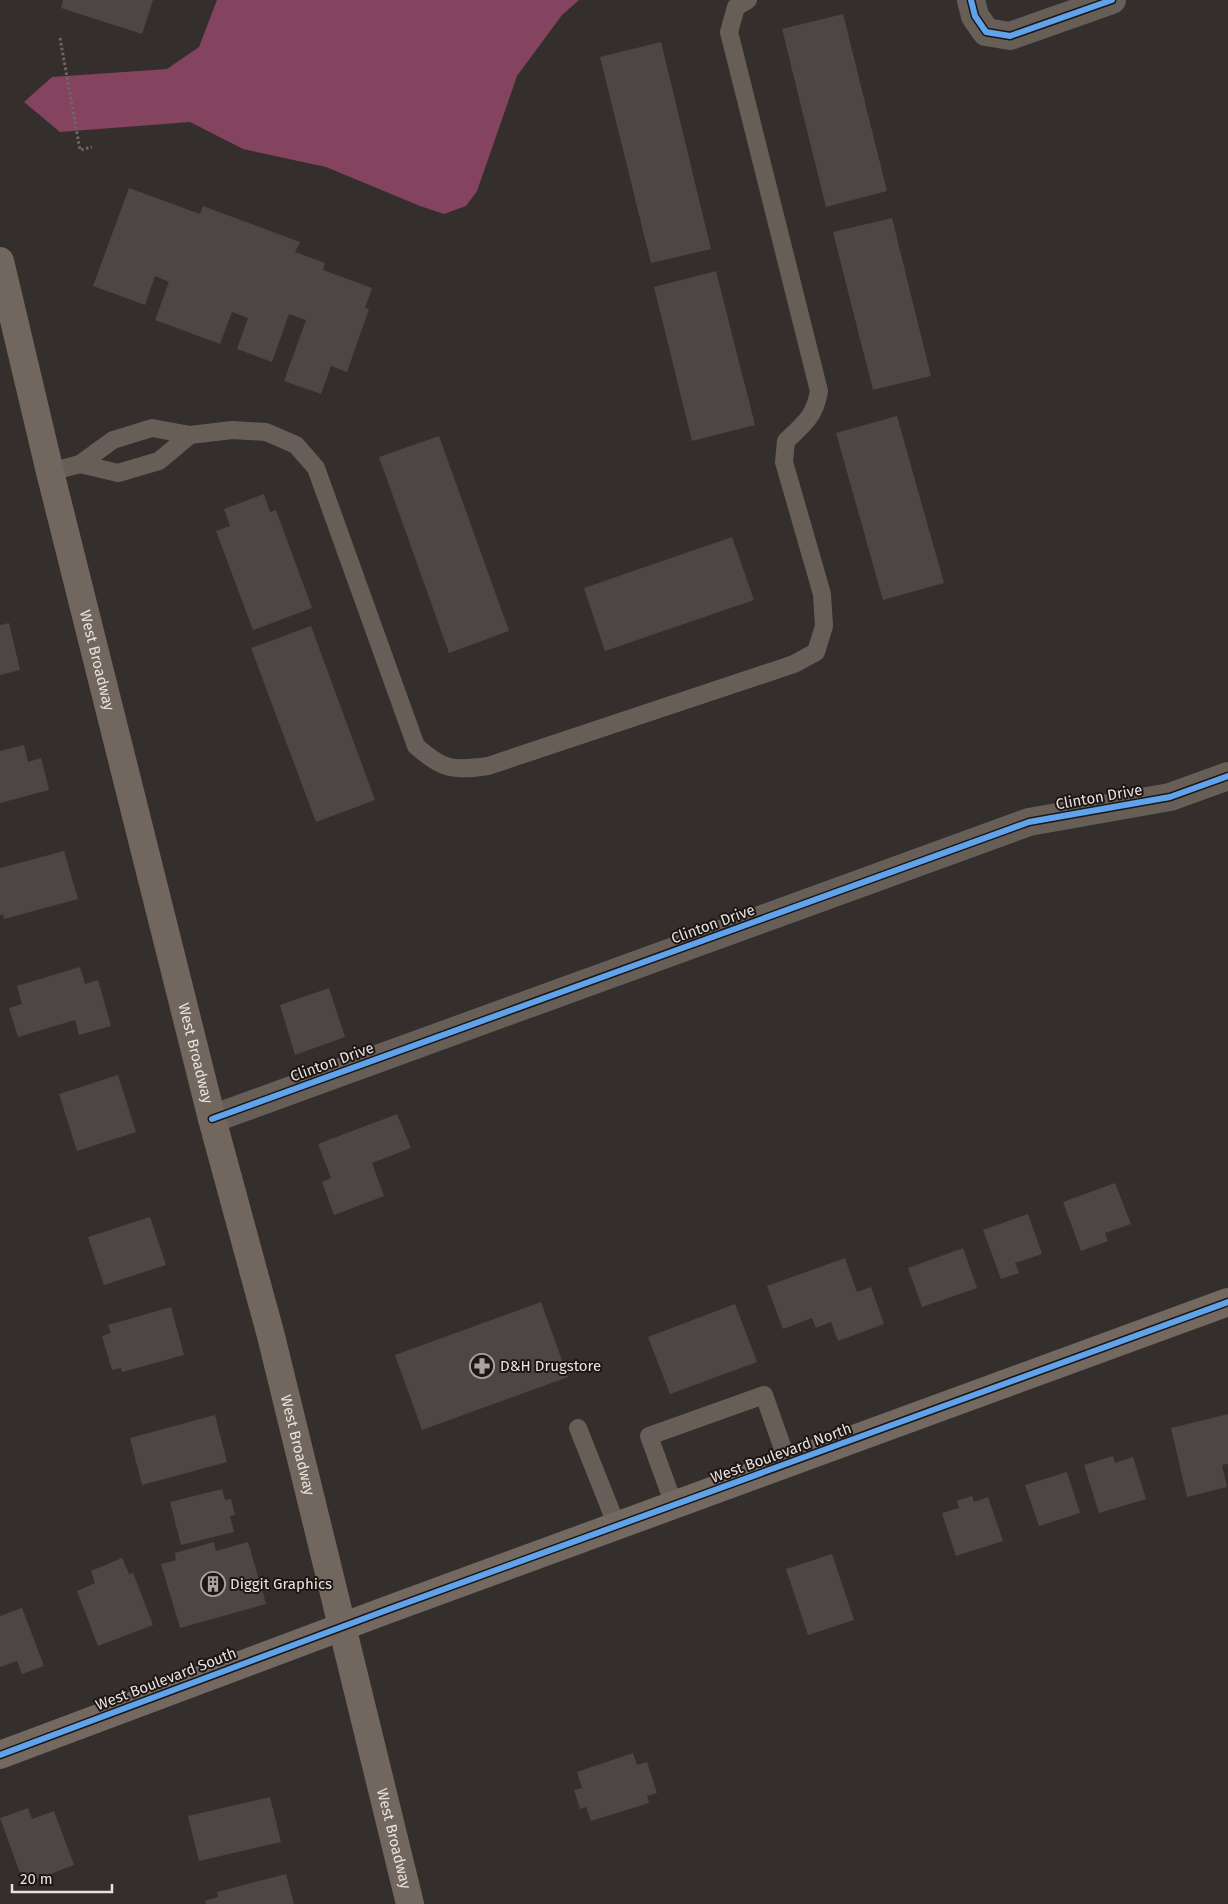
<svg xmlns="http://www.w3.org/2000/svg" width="1228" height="1904" font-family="'Fira Sans',sans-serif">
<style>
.water{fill:#84435e}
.building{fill:#4c4746}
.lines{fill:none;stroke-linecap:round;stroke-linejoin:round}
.path{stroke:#6e6863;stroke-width:3;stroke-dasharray:2.5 2.5;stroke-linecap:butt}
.lane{stroke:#675e57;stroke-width:18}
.street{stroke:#675e57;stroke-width:28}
.secondary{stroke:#736960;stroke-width:28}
.primary{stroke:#71675e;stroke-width:28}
.cycleway-casing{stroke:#1c1715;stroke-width:9}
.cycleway{stroke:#60a3ed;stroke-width:6}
.labels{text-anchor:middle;stroke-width:4;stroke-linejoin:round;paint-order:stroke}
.street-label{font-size:15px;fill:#e9e2df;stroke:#1c1715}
.poi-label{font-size:15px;fill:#e9e2df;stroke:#1c1715;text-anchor:start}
</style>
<rect width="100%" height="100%" fill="#342e2c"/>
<path class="water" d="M217 0H579L562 15 517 76 477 191 466 206 444 214 420 206 326 167 243 149 190 122 60 132 24 102 52 77 167 69 199 47Z"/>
<g class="building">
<path d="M63 0H153L142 34 61 8Z"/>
<path d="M843 14 887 191 826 207 782 29Z"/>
<path d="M661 42 711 249 651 263 600 57Z"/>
<path d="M129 188 200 214 203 206 300 242 295 252 325 263 323 270 372 288 365 308 369 309 347 372 331 366 321 394 284 381 306 320 289 314 272 362 237 349 248 318 232 312 220 344 155 320 169 282 155 276 145 305 93 286Z"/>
<path d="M892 218 931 376 873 390 833 232Z"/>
<path d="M716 271 755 425 692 441 654 287Z"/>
<path d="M897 416 944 583 883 600 836 433Z"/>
<path d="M439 436 509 631 449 653 379 457Z"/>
<path d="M264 494 270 512 276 510 312 608 253 630 216 531 230 526 224 509Z"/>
<path d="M732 537 754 600 605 651 584 588Z"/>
<path d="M9 623 20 670 0 675V625Z"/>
<path d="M311 626 375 800 316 822 251 648Z"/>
<path d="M24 745 28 762 41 758 49 790 0 803V751Z"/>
<path d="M64 851 78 899 4 919 3 914 0 915V868Z"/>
<path d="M80 967 85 984 98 980 111 1026 79 1035 75 1020 18 1037 9 1008 22 1004 17 986Z"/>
<path d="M329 988 345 1037 295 1055 280 1005Z"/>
<path d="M118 1075 136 1132 77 1151 59 1094Z"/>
<path d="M397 1114 411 1148 372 1163 384 1196 334 1215 322 1182 331 1178 318 1144Z"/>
<path d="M1115 1183 1131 1224 1105 1233 1108 1241 1081 1251 1063 1202Z"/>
<path d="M1028 1214 1042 1254 1015 1263 1019 1273 1001 1279 983 1230Z"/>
<path d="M150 1217 166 1265 104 1285 88 1237Z"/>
<path d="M963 1248 977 1288 922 1307 908 1268Z"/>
<path d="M845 1258 857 1292 871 1287 884 1324 838 1341 831 1322 816 1328 812 1318 783 1329 767 1286Z"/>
<path d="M541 1302 568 1377 422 1430 395 1355Z"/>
<path d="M735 1304 757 1362 670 1394 648 1337Z"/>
<path d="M171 1307 184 1355 122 1372 121 1368 112 1370 102 1336 111 1333 108 1325Z"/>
<path d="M1228 1414V1464L1222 1465 1227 1487 1187 1497 1171 1428Z"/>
<path d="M215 1415 227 1462 142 1485 130 1438Z"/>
<path d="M1113 1456 1115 1463 1133 1457 1146 1499 1099 1513 1084 1465Z"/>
<path d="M1067 1472 1080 1513 1039 1526 1025 1485Z"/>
<path d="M222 1489 225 1500 231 1499 235 1515 230 1516 234 1532 181 1545 170 1502Z"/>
<path d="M972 1496 974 1502 988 1497 1003 1541 956 1556 942 1513 959 1508 957 1501Z"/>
<path d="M214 1542 216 1551 248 1542 266 1604 180 1628 161 1564 176 1560 175 1553Z"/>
<path d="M832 1554 854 1620 808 1635 786 1569Z"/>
<path d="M122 1558 129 1574 133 1573 153 1625 98 1646 77 1591 95 1583 91 1571Z"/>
<path d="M22 1608 44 1666 22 1674 17 1661 0 1667V1616Z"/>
<path d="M633 1753 637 1765 647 1762 657 1793 647 1796 649 1803 591 1821 586 1807 580 1809 574 1790 582 1788 577 1772Z"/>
<path d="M270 1797 281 1842 199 1861 188 1816Z"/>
<path d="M28 1808 32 1819 54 1811 74 1865 24 1884 0 1818Z"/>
<path d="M286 1874 294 1904H206L205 1901 218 1897 217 1892Z"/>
</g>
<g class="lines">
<path class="path" d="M60 38 80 150 92 147"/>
<g class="lane">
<path d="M80 464 118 473 159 461 190 435"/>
<path d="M50 472 80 464 113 440 152 428 190 435 232 430 266 432 296 445 316 468 416 746C443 770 453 771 488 766L794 664 816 652 824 626 822 594 784 462 786 441C804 424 815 416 819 391L729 32 736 7 748 0"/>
<path d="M578 1428 617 1526"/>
<path d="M674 1505 649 1436 764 1395 788 1463"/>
</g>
<g class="street">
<path d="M971 0 975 16 986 32 1010 36 1112 0"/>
<path d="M212 1119 1029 822 1170 797 1228 776"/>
</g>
<path class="secondary" d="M0 1755 387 1610 1228 1302"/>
<path class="primary" id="s1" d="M0 261 50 472 212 1119 271 1336 410 1904"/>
<defs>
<g id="cycleway">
<path d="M971 0 975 16 986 32 1010 36 1112 0"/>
<path d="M212 1119 1029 822 1170 797 1228 776"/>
<path d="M0 1755 387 1610 1228 1302"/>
</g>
</defs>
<use href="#cycleway" class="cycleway-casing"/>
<use href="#cycleway" class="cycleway"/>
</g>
<defs>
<symbol id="pharmacy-ring" viewBox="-11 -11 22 22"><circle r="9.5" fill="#1c1715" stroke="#aaa3a0" stroke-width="1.5"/><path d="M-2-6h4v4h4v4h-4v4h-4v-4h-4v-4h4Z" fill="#aaa3a0"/></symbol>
<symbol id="building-ring" viewBox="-11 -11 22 22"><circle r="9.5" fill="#1c1715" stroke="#aaa3a0" stroke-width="1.5"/><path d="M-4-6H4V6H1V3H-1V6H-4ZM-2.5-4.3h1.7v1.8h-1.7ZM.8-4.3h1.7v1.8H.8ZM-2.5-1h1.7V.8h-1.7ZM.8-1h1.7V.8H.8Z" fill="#aaa3a0"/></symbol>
</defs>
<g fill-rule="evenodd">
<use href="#pharmacy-ring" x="468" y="1352" width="28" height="28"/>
<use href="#building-ring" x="199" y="1570" width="28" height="28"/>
</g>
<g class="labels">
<g class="street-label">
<text dy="5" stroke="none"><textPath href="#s1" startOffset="411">West Broadway</textPath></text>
<text transform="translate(1099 797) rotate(-10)" y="5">Clinton Drive</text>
<text transform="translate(713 924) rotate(-20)" y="5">Clinton Drive</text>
<text dy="5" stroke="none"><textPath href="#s1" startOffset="816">West Broadway</textPath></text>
<text transform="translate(332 1062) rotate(-20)" y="5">Clinton Drive</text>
<text dy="5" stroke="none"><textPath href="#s1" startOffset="1221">West Broadway</textPath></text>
<text transform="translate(781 1453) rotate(-20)" y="5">West Boulevard North</text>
<text transform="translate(166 1679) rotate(-21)" y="5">West Boulevard South</text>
<text dy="5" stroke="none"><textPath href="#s1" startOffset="1626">West Broadway</textPath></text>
</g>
<g class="poi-label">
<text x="500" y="1371">D&amp;H Drugstore</text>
<text x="230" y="1589">Diggit Graphics</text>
</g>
</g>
<path d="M12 1884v8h100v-8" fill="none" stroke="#e9e2df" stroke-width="2.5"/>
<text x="20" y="1884" font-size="15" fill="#e9e2df" stroke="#1c1715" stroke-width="4" paint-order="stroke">20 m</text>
</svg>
